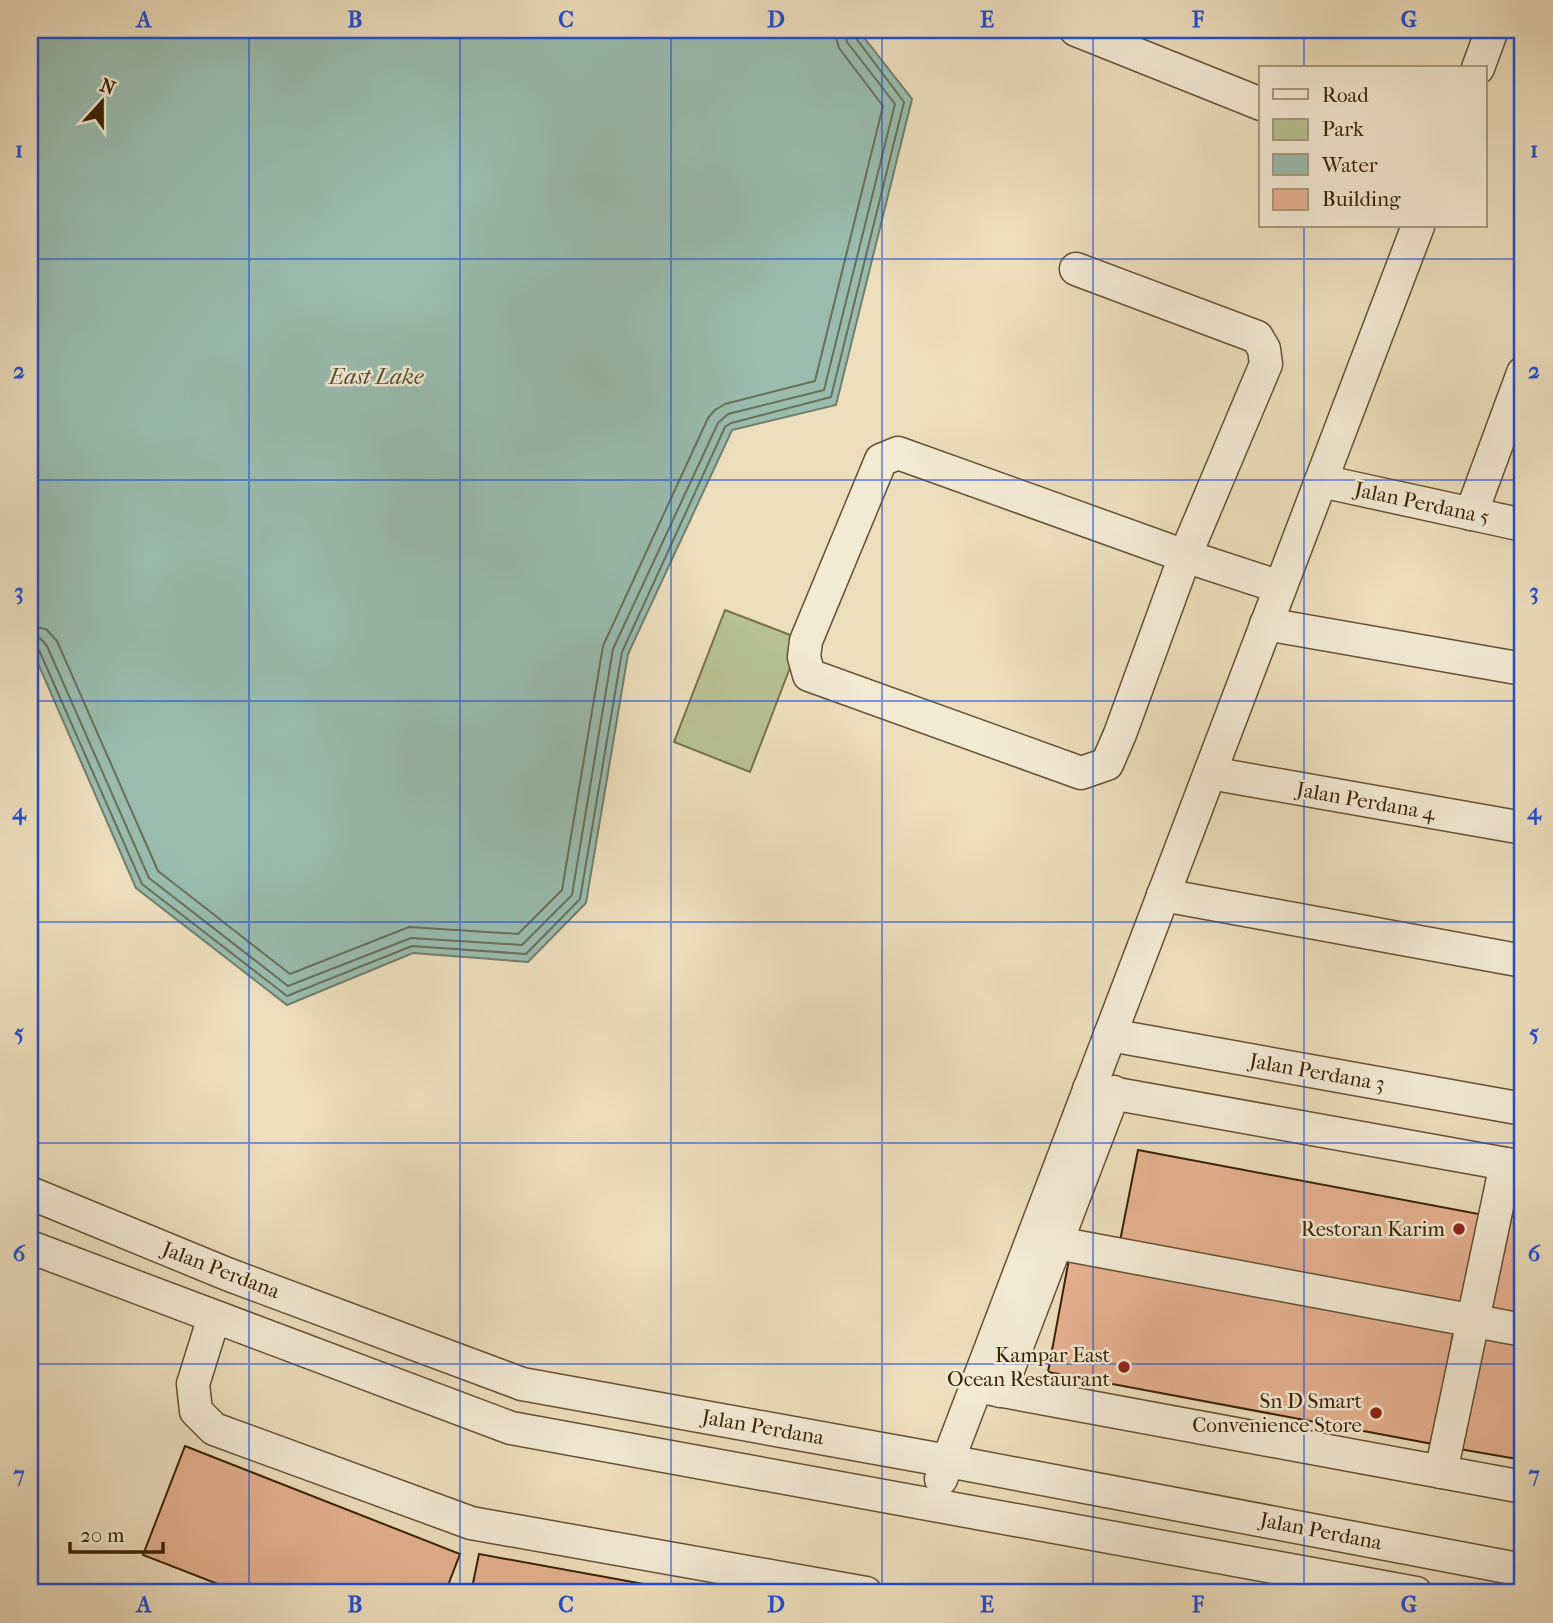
<svg xmlns="http://www.w3.org/2000/svg" width="1553" height="1623" font-family="'IM FELL French Canon',serif">
<style>
.green{fill:#b7c192;stroke:#78724a;stroke-width:2}
.water{fill:#99bcaf;stroke:#737e6a;stroke-width:2}
.lines{fill:none;stroke-linecap:round;stroke-linejoin:round}
.shore{stroke:#696f59;stroke-width:2}
.building{fill:#e6b191;stroke:#392203;stroke-width:2}
.minor-casing{stroke:#665132;stroke-width:35}
.minor{stroke:#f3ead4;stroke-width:32}
.grid{fill:none;stroke:#1d4ed8;stroke-width:2;stroke-opacity:0.55}
.poi-dot{fill:#8f2418;stroke:#f3ead4;stroke-width:2.5}
.labels{text-anchor:middle;stroke-width:5;stroke-linejoin:round;paint-order:stroke}
.street-label{font-size:21px;fill:#392203;stroke:#f3ead4}
.poi-label{font-size:21px;fill:#392203;stroke:#f3ead4;text-anchor:end}
.water-label{font-size:23px;font-style:italic;fill:#565037;stroke:#f3ead4}
.neatline{fill:none;stroke:#1d4ed8;stroke-width:2.5}
.grid-label{font-size:23px;text-anchor:middle;font-weight:bold;fill:#1d4ed8}
</style>
<rect width="100%" height="100%" fill="#eddebd"/>
<filter id="stains"><feTurbulence type="fractalNoise" baseFrequency=".00286" numOctaves="4"/><feColorMatrix values="0 0 0 0 .2 0 0 0 0 .09 0 0 0 0 .02 0 0 0 .5 -.17"/></filter>
<radialGradient id="worn" r=".72"><stop offset=".6" stop-color="#630" stop-opacity="0"/><stop offset="1" stop-color="#630" stop-opacity=".3"/></radialGradient>
<path class="green" d="M725 610 801 639 750 772 674 742Z"/>
<path class="water" d="M30 30H858L912 99 836 405 732 430 628 654 586 903 528 962 413 953 287 1005 136 888 30 645Z"/>
<g class="lines">
<g class="shore">
<path d="M30 626 46 629 57 641 158 871 290 974 409 927 518 934 562 890 603 646 708 418 715 410 725 404 815 381 883 106 839 48 834 30"/>
<path d="M30 636 40 638 47 646 149 878 288 986 411 938 522 945 572 895 613 649 718 423 728 414 824 390 895 104 847 42 844 30"/>
<path d="M30 645 35 646 39 650 142 884 287 996 412 946 526 954 580 899 622 652 725 427 731 423 831 397 904 102 855 37 853 30"/>
</g>
</g>
<g class="building">
<path d="M1138 1150 1484 1215 1466 1312 1119 1246Z"/>
<path d="M1502 1214 1523 1218V1320L1484 1313Z"/>
<path d="M1069 1259 1454 1329 1433 1444 1048 1372Z"/>
<path d="M1478 1335 1523 1343V1460L1459 1449Z"/>
<path d="M185 1446 460 1554 445 1593H241L143 1555Z"/>
<path d="M479 1554 693 1593H471Z"/>
</g>
<g class="lines">
<defs>
<g id="minor">
<path d="M1076 30 1261 104"/>
<path d="M1478 68 1492 30"/>
<path d="M1076 269 1257 337 1264 349 1266 364 1185 556 1280 587"/>
<path d="M898 453 1185 556 1120 734 1107 764 1081 773 809 675 804 657 806 641 881 460Z"/>
<path d="M1321 481 1523 525"/>
<path d="M1471 514 1523 373"/>
<path d="M1266 624 1523 669"/>
<path d="M1210 773 1523 828"/>
<path d="M1163 895 1523 961"/>
<path d="M1110 1035 1523 1109"/>
<path d="M1089 1089 1523 1167"/>
<path d="M30 1193 227 1274 522 1384 948 1461 1523 1570"/>
<path d="M1057 1243 1523 1330"/>
<path d="M30 1247 511 1428 1416 1593"/>
<path d="M214 1317 193 1384 196 1411 214 1429 471 1523 866 1593"/>
<path d="M976 1386 1523 1487"/>
<path d="M1000 1391 1114 1092"/>
<path d="M1441 1472 1506 1164"/>
<path d="M941 1479 1418 226"/>
</g>
</defs>
<use href="#minor" class="minor-casing"/>
<use href="#minor" class="minor"/>
</g>
<path class="grid" d="M249 30V1593M460 30V1593M671 30V1593M882 30V1593M1093 30V1593M1304 30V68M1304 226V1593M30 259H1523M30 480H1523M30 701H1523M30 922H1523M30 1143H1523M30 1364H1523"/>
<g class="poi-dot">
<circle cx="1459" cy="1229" r="7"/>
<circle cx="1124" cy="1367" r="7"/>
<circle cx="1376" cy="1413" r="7"/>
</g>
<g class="labels">
<g class="street-label">
<text transform="translate(1422 503) rotate(12)" y="7">Jalan Perdana 5</text>
<text transform="translate(1366 801) rotate(10)" y="7">Jalan Perdana 4</text>
<text transform="translate(1317 1072) rotate(10)" y="7">Jalan Perdana 3</text>
<text transform="translate(221 1270) rotate(21)" y="7">Jalan Perdana</text>
<text transform="translate(763 1427) rotate(10)" y="7">Jalan Perdana</text>
<text transform="translate(1321 1531) rotate(11)" y="7">Jalan Perdana</text>
</g>
<g class="poi-label">
<text x="1445" y="1236">Restoran Karim</text>
<text x="1110" y="1362">Kampar East<tspan x="1110" dy="24">Ocean Restaurant</tspan></text>
<text x="1362" y="1408">Sn D Smart<tspan x="1362" dy="24">Convenience Store</tspan></text>
</g>
<g class="water-label">
<text x="376" y="384">East Lake</text>
</g>
</g>
<rect width="1553" height="1623" fill="none" stroke="#eddebd" stroke-width="77"/>
<rect x="1259" y="66" width="228" height="161" fill="#f3ead4" stroke="#a99a80" stroke-width="2"/>
<rect x="1273" y="89" width="35" height="10" fill="#f3ead4" stroke="#a99a80" stroke-width="2"/>
<text x="1322" y="102" font-size="21" fill="#392203">Road</text>
<rect x="1273" y="119" width="35" height="21" fill="#b7c192" stroke="#a99a80" stroke-width="2"/>
<text x="1322" y="136" font-size="21" fill="#392203">Park</text>
<rect x="1273" y="154" width="35" height="21" fill="#99bcaf" stroke="#a99a80" stroke-width="2"/>
<text x="1322" y="172" font-size="21" fill="#392203">Water</text>
<rect x="1273" y="189" width="35" height="21" fill="#e6b191" stroke="#a99a80" stroke-width="2"/>
<text x="1322" y="206" font-size="21" fill="#392203">Building</text>
<g transform="translate(102 102) rotate(21)" stroke="#f3ead4" stroke-width="5" paint-order="stroke">
<path d="M0-5L12 26L0 18L-12 26Z" fill="#392203"/>
<text y="-10" font-size="19" font-weight="bold" text-anchor="middle" fill="#392203">N</text>
</g>
<path d="M70 1542v10h93v-10" fill="none" stroke="#392203" stroke-width="3.5"/>
<text x="80" y="1542" font-size="21" fill="#392203" stroke="#f3ead4" stroke-width="5" paint-order="stroke">20 m</text>
<rect x="38" y="38" width="1476" height="1546" class="neatline"/>
<g class="grid-label">
<text x="144" y="27">A</text>
<text x="355" y="27">B</text>
<text x="566" y="27">C</text>
<text x="776" y="27">D</text>
<text x="987" y="27">E</text>
<text x="1198" y="27">F</text>
<text x="1409" y="27">G</text>
<text x="19" y="157">1</text>
<text x="1534" y="157">1</text>
<text x="19" y="378">2</text>
<text x="1534" y="378">2</text>
<text x="19" y="599">3</text>
<text x="1534" y="599">3</text>
<text x="19" y="819">4</text>
<text x="1534" y="819">4</text>
<text x="19" y="1040">5</text>
<text x="1534" y="1040">5</text>
<text x="19" y="1261">6</text>
<text x="1534" y="1261">6</text>
<text x="19" y="1482">7</text>
<text x="1534" y="1482">7</text>
<text x="144" y="1612">A</text>
<text x="355" y="1612">B</text>
<text x="566" y="1612">C</text>
<text x="776" y="1612">D</text>
<text x="987" y="1612">E</text>
<text x="1198" y="1612">F</text>
<text x="1409" y="1612">G</text>
</g>
<rect width="100%" height="100%" filter="url(#stains)"/>
<rect width="100%" height="100%" fill="url(#worn)"/>
</svg>
